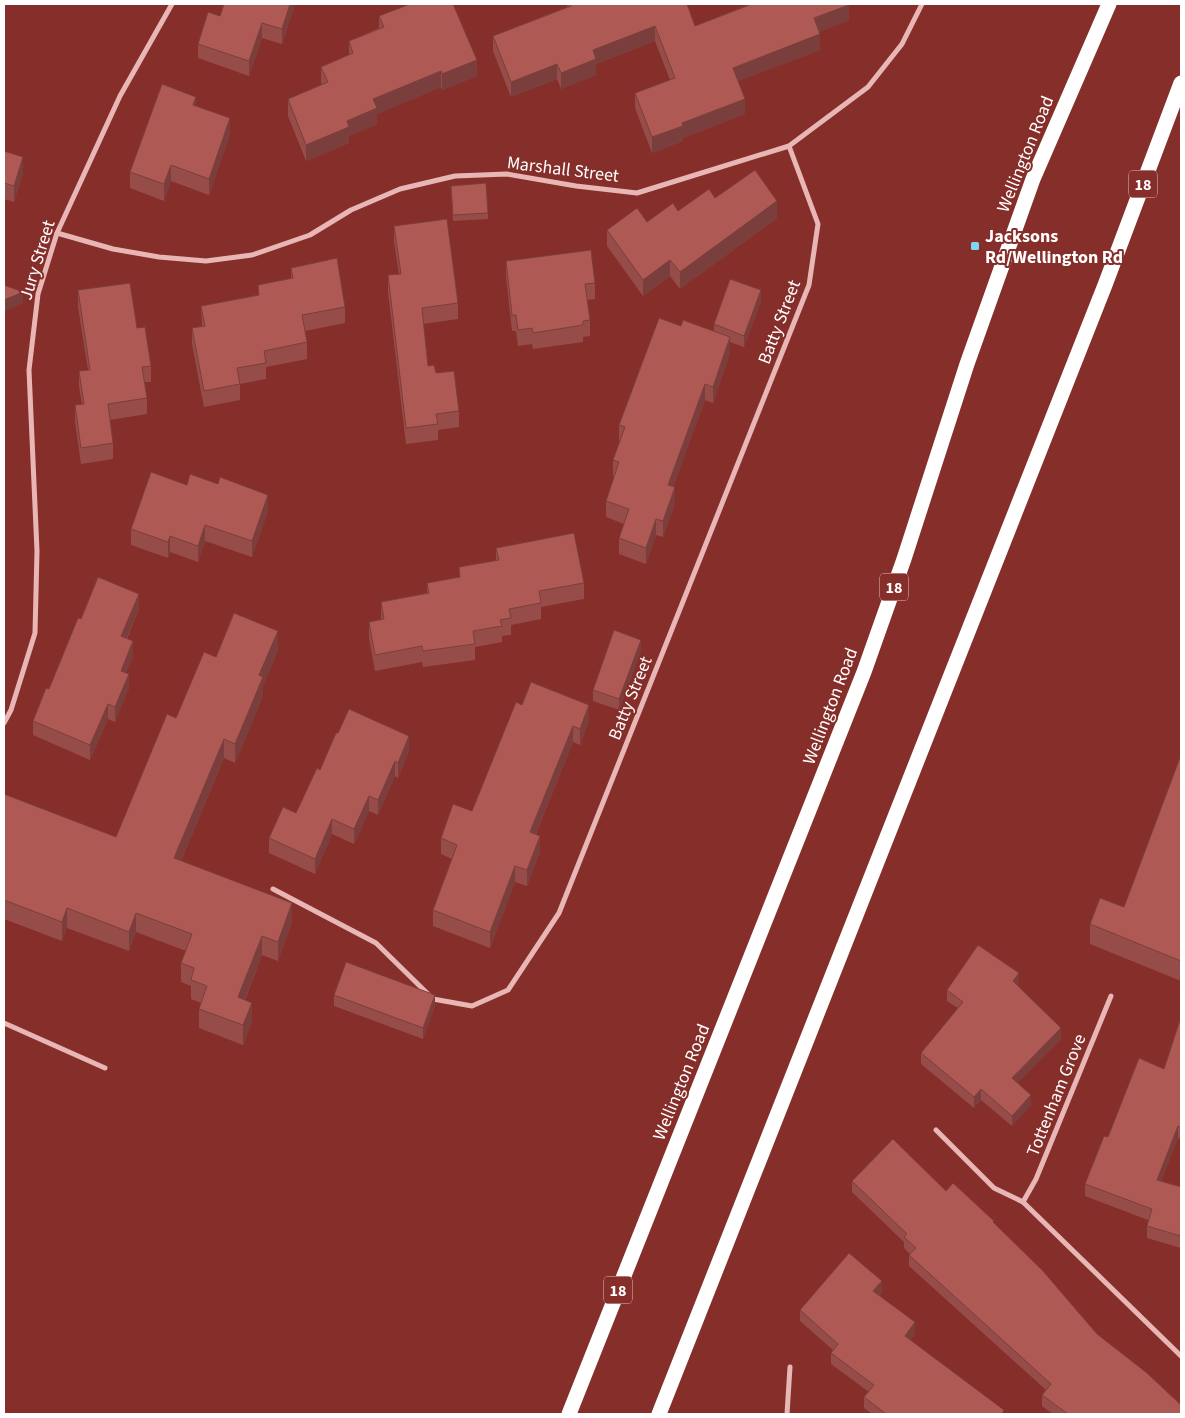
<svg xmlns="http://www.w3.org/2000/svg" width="1185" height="1418" font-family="'Source Sans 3',sans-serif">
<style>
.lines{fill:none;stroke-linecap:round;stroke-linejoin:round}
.street{stroke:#e8b7b5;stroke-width:5}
.highway{stroke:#fff;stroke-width:15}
.wall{fill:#964d49}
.shaded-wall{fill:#7a3e3c}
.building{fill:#af5955;stroke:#7a3e3c}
.poi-dot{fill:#7cd8ee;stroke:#862e2a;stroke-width:2}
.labels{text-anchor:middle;stroke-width:4;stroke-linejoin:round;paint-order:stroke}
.shield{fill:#862e2a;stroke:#dbc0bf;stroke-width:1}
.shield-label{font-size:16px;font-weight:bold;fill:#fff}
.street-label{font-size:18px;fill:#fff;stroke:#862e2a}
.poi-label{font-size:18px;font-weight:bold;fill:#fff;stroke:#862e2a;text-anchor:start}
</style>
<rect width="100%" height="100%" fill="#862e2a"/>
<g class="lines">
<g class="street">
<path d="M57 233 113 249 159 257 206 261 252 255 310 235 351 210 400 189 455 176 507 174 576 186 637 193 789 146 868 87 902 44 922 4"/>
<path d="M4 723 11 710 35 633 37 551 29 370 38 294 57 233 120 96 172 4"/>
<path d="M273 889 376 943 433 999 472 1006 508 990 559 913 809 285 818 224 789 146"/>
<path d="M4 1023 105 1068"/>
<path d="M936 1130 994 1188 1023 1202 1181 1356"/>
<path d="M1023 1202 1036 1179 1111 996"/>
<path d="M787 1414 790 1367"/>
</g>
<g class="highway">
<path d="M569 1414 864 672 904 559 967 364 1033 179 1109 4"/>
<path d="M659 1414 1105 285 1181 83"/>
</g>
</g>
<g class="wall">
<path d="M295 4 282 44 262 38 249 76 198 58V44L220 16Z"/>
<path d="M408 4H453L477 76 442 90 441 87 377 114V124L349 136V143L306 161 288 116V99L322 85 321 83V67L349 55V41L379 28V16L408 5Z"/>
<path d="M567 4H687L695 26 750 4H849V20L819 32 820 50 738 81 745 114 683 138V141L652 153 635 108V93L670 80 655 41 596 64V75L561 89 557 79 511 97 493 51V36L567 7Z"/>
<path d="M196 106 230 134 209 195 171 181 164 201 130 188V172Z"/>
<path d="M4 151 23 173 14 202 4 199Z"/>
<path d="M451 191 488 213V219L453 221Z"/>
<path d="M715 198 777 218 680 289 670 276 643 296 607 246V230L647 222Z"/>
<path d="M394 226 458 303V319L423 324 428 366 436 373 459 411V427L438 430V440L406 444 388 292V275L399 274 394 242Z"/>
<path d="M506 261 595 283V299L587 300 590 320V336L583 337V342L533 349 532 344 518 346 516 331H512L506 277Z"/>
<path d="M291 268 345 307V323L305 331 307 342V359L266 367V379L240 384V400L204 407 192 344V328L202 326 201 306 258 295V285L291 279Z"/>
<path d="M78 290 137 328 151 366V382H145L147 398V414L110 420 113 443V459L81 464 75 422V405L82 404 79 387V371L88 370 78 307Z"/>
<path d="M761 301 744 347 730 342V353L713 403 705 400 673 487 675 503 663 537 656 535 646 564 619 554V538L624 524 606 517V501L614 477 613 476V460L620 441H619V425L681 326 714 331V324Z"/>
<path d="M187 485 268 511 252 557 205 541 198 562 170 552 168 558 131 545V529Z"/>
<path d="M496 548 584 583V599L541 607V619L511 625V635L502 636V642L475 647V660L423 667 422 662 375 671 369 638V622L381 620V602L427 593V583L459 577V567L496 561Z"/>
<path d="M139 609 127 639 133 656 126 673 129 688 115 722 108 719 90 760 33 735V721L49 689 81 619Z"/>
<path d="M278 650 263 686V696L235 763 224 758 181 861 292 922 278 961 262 955 245 1000 252 1022 243 1045 199 1028V1009L201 1003 191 999V986L181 982V963L186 951 136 932 129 951 67 928 62 941 4 919V794L116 837 216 657Z"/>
<path d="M641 651 619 710 593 701V690Z"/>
<path d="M522 705 589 721 580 745 573 742 536 834 540 852 527 886 515 882 490 948 433 926V910L452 859 441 854V838L472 811Z"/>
<path d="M409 751 398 778 395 776 378 815 369 811 354 844 332 834 315 874 269 853V838L296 813 320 770Z"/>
<path d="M1181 755V981L1090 944V924L1124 907Z"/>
<path d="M1019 984 1018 985 1061 1039 1017 1083 1031 1105 1012 1126 981 1100 974 1108 921 1064V1053L958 1008 947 1001V990Z"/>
<path d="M334 995 435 1006 423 1039 334 1006Z"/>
<path d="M1181 1017V1139L1178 1138 1161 1181 1181 1187V1248L1147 1238V1226L1148 1220 1085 1196V1184L1108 1137 1164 1069Z"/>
<path d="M852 1181 946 1191 994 1223 1097 1334 1181 1414H1053L1042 1406V1395L1046 1390 909 1266V1255L910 1254 904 1248V1242L852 1192Z"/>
<path d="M882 1292 879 1296 915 1333 910 1340 1004 1414H872L864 1408V1397L869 1392 831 1364V1353L833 1350 800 1321V1310Z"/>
</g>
<g class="shaded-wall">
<path d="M290 4H295L282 44V29Z"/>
<path d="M849 5V20L814 34V18Z"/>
<path d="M262 23V38L249 76V61Z"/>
<path d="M655 26V41L596 64V75L561 89V73L593 50Z"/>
<path d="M820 34V50L733 83V68Z"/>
<path d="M477 60V76L442 90V74Z"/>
<path d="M557 64V79L511 97V82Z"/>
<path d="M441 71V87L377 114V124L349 136V143L306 161V145L347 121 373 99Z"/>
<path d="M196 97V113L193 105Z"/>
<path d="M745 99V114L683 138V141L652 153V137L682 123Z"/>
<path d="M230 118V134L209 195V179Z"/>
<path d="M23 157V173L14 202V186Z"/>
<path d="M171 165V181L164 201V184Z"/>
<path d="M777 201V218L680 289V272Z"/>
<path d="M670 260V276L643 296V280Z"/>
<path d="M761 290V301L744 347V336Z"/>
<path d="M23 292V303L4 312V300Z"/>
<path d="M730 337V353L713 403V387Z"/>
<path d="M705 384V400L668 501V485Z"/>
<path d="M675 487V503L663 537V521Z"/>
<path d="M268 495V511L252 557V541Z"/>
<path d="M656 519V535L646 564V548Z"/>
<path d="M205 525V541L198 562V546Z"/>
<path d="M170 536V552L168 558V542Z"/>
<path d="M139 594V609L121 651V636Z"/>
<path d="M278 631V650L263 686V696L235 763V744L259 675Z"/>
<path d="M641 640V651L619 710V699Z"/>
<path d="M133 641V656L121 685V671Z"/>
<path d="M129 674V688L115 722V707Z"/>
<path d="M108 704V719L90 760V745Z"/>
<path d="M589 705V721L580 745V729Z"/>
<path d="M573 726V742L530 848V832Z"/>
<path d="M409 736V751L398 778V763Z"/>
<path d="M224 739V758L174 877V858Z"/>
<path d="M395 761V776L378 815V800Z"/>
<path d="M369 796V811L354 844V829Z"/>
<path d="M332 819V834L315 874V859Z"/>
<path d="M540 836V852L527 886V870Z"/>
<path d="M515 866V882L490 948V932Z"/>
<path d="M292 903V922L278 961V942Z"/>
<path d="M67 908V928L62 941V922Z"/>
<path d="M136 913V932L129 951V932Z"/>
<path d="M262 936V955L238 1016V997Z"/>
<path d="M1019 973V984L1013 992V981Z"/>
<path d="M435 995V1006L423 1039V1028Z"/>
<path d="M252 1003V1022L243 1045V1025Z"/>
<path d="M1061 1028V1039L1012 1089V1078Z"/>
<path d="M981 1089V1100L974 1108V1097Z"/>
<path d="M1031 1095V1105L1012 1126V1116Z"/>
<path d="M1178 1126V1138L1157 1191V1180Z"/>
<path d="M882 1281V1292L873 1302V1291Z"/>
<path d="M915 1322V1333L905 1347V1336Z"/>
</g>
<g class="building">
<path d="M224 4H290L282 29 262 23 249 61 198 44 208 12 220 16Z"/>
<path d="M410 4H453L477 60 442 74 441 71 373 99 377 108 347 121 349 127 306 145 288 99 328 82 321 67 353 53 349 41 384 27 379 16Z"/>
<path d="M570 4H687L695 26 752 4H849V5L814 18 820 34 733 68 745 99 682 123 683 126 652 137 635 93 675 78 655 26 593 50 596 59 561 73 557 64 511 82 493 36 571 6Z"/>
<path d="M162 84 196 97 193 105 230 118 209 179 171 165 164 184 130 172Z"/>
<path d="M4 151 23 157 14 186 4 183Z"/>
<path d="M755 170 777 201 680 272 670 260 643 280 607 230 637 208 647 222 673 203 678 211 709 189 715 198Z"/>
<path d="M486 183 488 213 453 215 451 186Z"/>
<path d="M447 219 458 303 422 308 428 366 434 365 436 373 454 371 459 411 436 414 438 424 406 428 388 275 401 274 394 226Z"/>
<path d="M591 250 595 283 585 284 590 320 583 321V325L533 333 532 328 518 330 516 315H512L506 261Z"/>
<path d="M337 258 345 307 302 315 307 342 264 351 266 363 237 368 240 384 204 391 192 328 205 326 201 306 259 295 258 285 293 278 291 268Z"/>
<path d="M730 279 761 290 744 336 714 324Z"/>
<path d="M130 283 137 328 145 327 151 366 142 367 147 398 108 404 113 443 81 448 75 405 84 404 79 371 90 370 78 290Z"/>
<path d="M4 285 23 292 4 300Z"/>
<path d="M659 318 681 326 683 320 730 337 713 387 705 384 668 485 675 487 663 521 656 519 646 548 619 538 629 509 606 501 619 462 613 460 625 427 619 425Z"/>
<path d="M151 472 187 485 190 474 218 484 220 477 268 495 252 541 205 525 198 546 170 536 168 542 131 529Z"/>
<path d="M574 533 584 583 539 591 541 603 509 609 511 618 500 620 502 626 473 631 475 644 423 651 422 646 375 655 369 622 384 619 381 602 429 593 427 583 460 577 459 567 499 560 496 548Z"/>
<path d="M98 577 139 594 121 636 133 641 121 671 129 674 115 707 108 704 90 745 33 721 46 688 49 689 78 618 81 619Z"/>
<path d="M234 613 278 631 259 675 263 677 235 744 224 739 174 858 292 903 278 942 262 936 238 997 252 1003 243 1025 199 1009 207 986 191 980 194 968 181 963 192 934 136 913 129 932 67 908 62 922 4 900V794L116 837 167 714 176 718 204 652 216 657Z"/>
<path d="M614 630 641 640 619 699 593 690Z"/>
<path d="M531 682 589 705 580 729 573 726 530 832 540 836 527 870 515 866 490 932 433 910 457 845 441 838 453 804 472 811 516 702 522 705Z"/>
<path d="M349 709 409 736 398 763 395 761 378 800 369 796 354 829 332 819 315 859 269 838 283 807 296 813 317 768 320 770 336 733H338Z"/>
<path d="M1181 755V961L1090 924 1100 898 1124 907Z"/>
<path d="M978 945 1019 973 1013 981 1061 1028 1012 1078 1031 1095 1012 1116 981 1089 974 1097 921 1053 963 1002 947 990Z"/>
<path d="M346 962 435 995 423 1028 334 995Z"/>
<path d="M1181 1017V1127L1178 1126 1157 1180 1181 1187V1236L1147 1226 1152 1209 1085 1184 1104 1136 1108 1137 1139 1058 1164 1069Z"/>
<path d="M893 1139 946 1191 953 1183 994 1221 993 1222 1043 1271 1097 1334 1147 1373 1181 1405V1414H1068L1042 1395 1051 1384 909 1255 916 1248 904 1237 907 1234 852 1181Z"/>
<path d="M849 1253 882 1281 873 1291 915 1322 905 1336 1004 1410 1002 1414H886L864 1397 874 1385 831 1353 838 1344 800 1310Z"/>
</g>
<rect class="poi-dot" x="970" y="241" width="10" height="10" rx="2.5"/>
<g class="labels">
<g class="shield">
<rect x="1129" y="170.5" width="28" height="27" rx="4"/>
<rect x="880" y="573.5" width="28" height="27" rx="4"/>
<rect x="604" y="1276.5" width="28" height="27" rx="4"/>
</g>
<g class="shield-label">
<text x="1143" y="190">18</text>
<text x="894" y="593">18</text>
<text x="618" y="1296">18</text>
</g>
<g class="street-label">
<text transform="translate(1025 154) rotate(-68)" y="6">Wellington Road</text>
<text transform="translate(563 169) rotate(7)" y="6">Marshall Street</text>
<text transform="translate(37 260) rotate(-73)" y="6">Jury Street</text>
<text transform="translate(779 322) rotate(-69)" y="6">Batty Street</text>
<text transform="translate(630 698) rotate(-68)" y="6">Batty Street</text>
<text transform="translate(830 706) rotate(-69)" y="6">Wellington Road</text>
<text transform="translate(681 1082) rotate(-68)" y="6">Wellington Road</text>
<text transform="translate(1056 1095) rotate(-68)" y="6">Tottenham Grove</text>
</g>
<g class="poi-label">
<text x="985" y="242">Jacksons<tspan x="985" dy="21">Rd/Wellington Rd</tspan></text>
</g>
</g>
<rect width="1185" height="1418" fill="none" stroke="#ffffff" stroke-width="10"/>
</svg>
